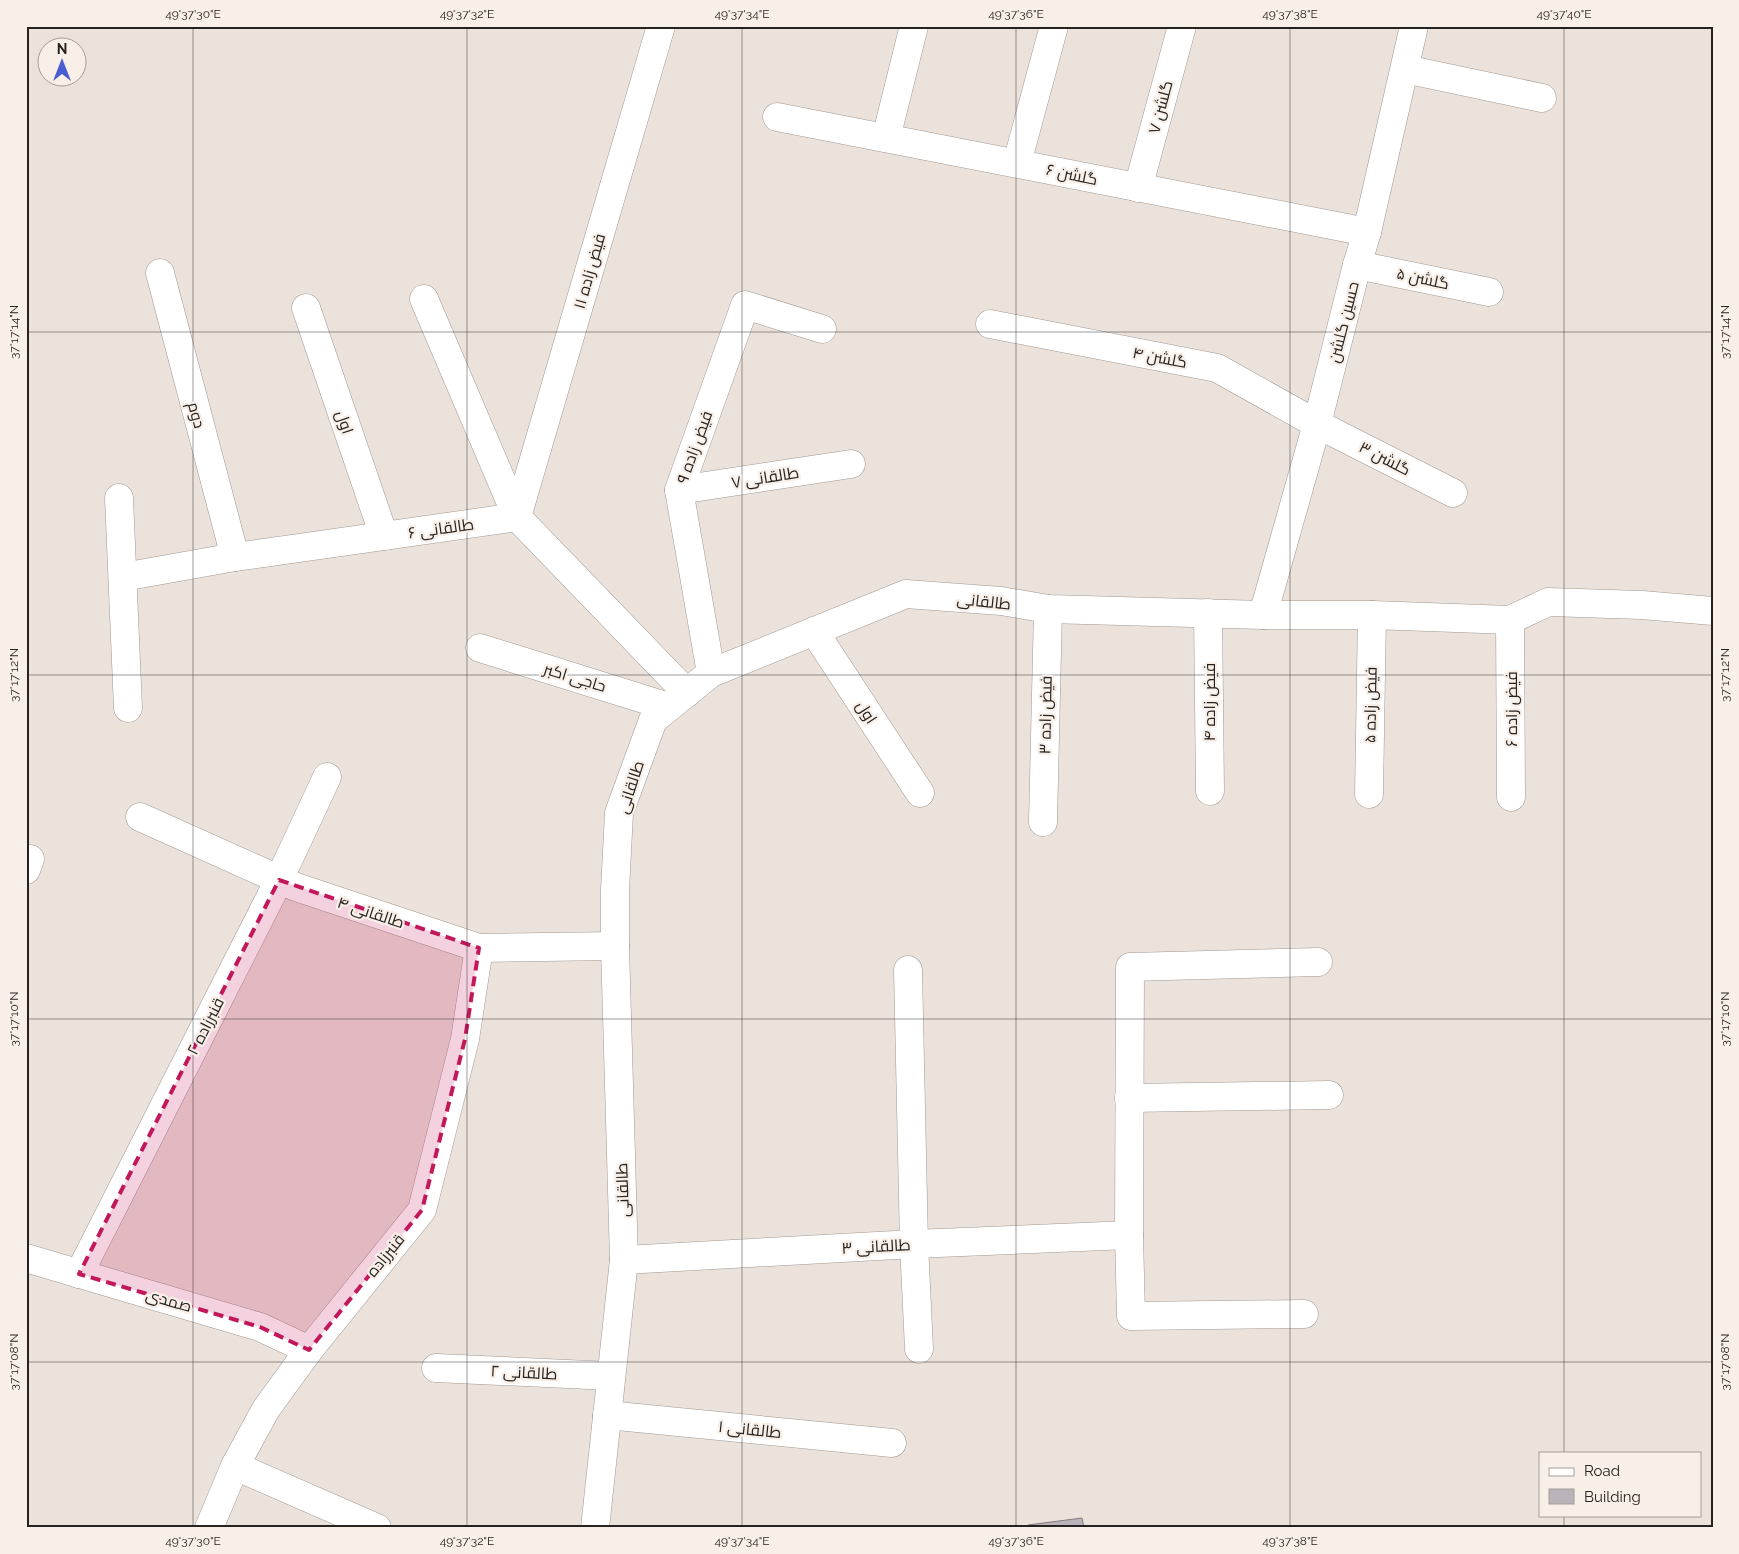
<svg xmlns="http://www.w3.org/2000/svg" width="1739" height="1554" font-family="Raleway,Cairo,sans-serif">
<style>
.building{fill:#bbb3ba;stroke:#837b82}
.lines{fill:none;stroke-linecap:round;stroke-linejoin:round}
.minor-casing{stroke:#a19892;stroke-width:29}
.minor{stroke:#fff;stroke-width:28}
.marked{fill:#c2185b;fill-opacity:0.2;stroke:#c2185b;stroke-width:4;stroke-dasharray:10 6;stroke-linejoin:round}
.ticks{fill:none;stroke:#252220;stroke-width:1;stroke-opacity:0.45}
.labels{text-anchor:middle;stroke-width:4.5;stroke-linejoin:round;paint-order:stroke}
.street-label{font-size:16px;fill:#252220;stroke:#f8efe8}
.neatline{fill:none;stroke:#252220;stroke-width:2}
.ticks-label{font-size:12px;text-anchor:middle;fill:#252220}
</style>
<rect width="100%" height="100%" fill="#ebe2db"/>
<path class="building" d="M1082 1518 1084 1528H1028V1525Z"/>
<g class="lines">
<defs>
<g id="minor">
<path d="M1405 69 1542 98"/>
<path d="M777 117 1367 232"/>
<path d="M886 138 914 26"/>
<path d="M1017 163 1054 26"/>
<path d="M1138 188 1182 26"/>
<path d="M1357 265 1489 292"/>
<path d="M160 273 235 557"/>
<path d="M424 299 517 517"/>
<path d="M306 308 384 536"/>
<path d="M990 324 1217 368 1317 424 1453 493"/>
<path d="M679 490 851 464"/>
<path d="M119 498 128 708"/>
<path d="M517 517 661 26"/>
<path d="M123 577 235 557 517 517 687 693"/>
<path d="M1208 613 1210 791"/>
<path d="M1263 615 1317 424 1357 265 1367 232 1414 26"/>
<path d="M1510 620 1511 797"/>
<path d="M814 631 920 793"/>
<path d="M480 648 669 707"/>
<path d="M711 673 679 490 745 305 822 329"/>
<path d="M1369 794 1372 615"/>
<path d="M140 817 296 887 479 948 615 946"/>
<path d="M1043 822 1048 609"/>
<path d="M26 870 30 859"/>
<path d="M908 970 914 1244 919 1349"/>
<path d="M1129 1098 1329 1095"/>
<path d="M26 1258 260 1327 309 1350"/>
<path d="M624 1260 914 1244 1129 1235"/>
<path d="M79 1274 279 880 327 777"/>
<path d="M1304 1314 1131 1316 1129 1235 1130 967 1318 962"/>
<path d="M436 1368 611 1376"/>
<path d="M607 1415 892 1443"/>
<path d="M235 1466 377 1528"/>
<path d="M209 1528 235 1466 266 1409 309 1350 422 1210 465 1039 479 948"/>
<path d="M595 1528 624 1260 615 946V890L619 813 653 720 711 673 906 594 1001 601 1048 609 1263 615H1372L1510 620 1548 602 1642 605 1713 611"/>
</g>
</defs>
<use href="#minor" class="minor-casing"/>
<use href="#minor" class="minor"/>
</g>
<path class="marked" d="M279 880 479 948 465 1039 422 1210 309 1350 260 1327 79 1274Z"/>
<path class="ticks" d="M193 26V1528M467 26V1528M742 26V1528M1016 26V1528M1290 26V1528M1564 26V1453M26 332H1713M26 675H1713M26 1019H1713M26 1362H1713M1564 1515V1528"/>
<g class="labels">
<g class="street-label">
<text transform="translate(1160 107) rotate(-75)" y="6">گلشن ۷</text>
<text transform="translate(1072 174) rotate(12)" y="6">گلشن ۶</text>
<text transform="translate(589 271) rotate(-74)" y="6">فیض زاده ۱۱</text>
<text transform="translate(1423 278) rotate(12)" y="6">گلشن ۵</text>
<text transform="translate(1343 322) rotate(-76)" y="6">حسین گلشن</text>
<text transform="translate(1160 357) rotate(11)" y="6">گلشن ۴</text>
<text transform="translate(197 415) rotate(75)" y="6">دوم</text>
<text transform="translate(345 422) rotate(71)" y="6">اول</text>
<text transform="translate(694 447) rotate(-70)" y="6">فیض زاده ۹</text>
<text transform="translate(1385 458) rotate(27)" y="6">گلشن ۳</text>
<text transform="translate(765 477) rotate(-9)" y="6">طالقانی ۷</text>
<text transform="translate(441 528) rotate(-8)" y="6">طالقانی ۶</text>
<text transform="translate(984 601) rotate(6)" y="6">طالقانی</text>
<text transform="translate(575 677) rotate(17)" y="6">حاجی اکبر</text>
<text transform="translate(1209 702) rotate(-90)" y="6">فیض زاده ۴</text>
<text transform="translate(1370 705) rotate(-89)" y="6">فیض زاده ۵</text>
<text transform="translate(1511 709) rotate(-90)" y="6">فیض زاده ۶</text>
<text transform="translate(867 712) rotate(57)" y="6">اول</text>
<text transform="translate(1045 715) rotate(-89)" y="6">فیض زاده ۳</text>
<text transform="translate(630 787) rotate(-72)" y="6">طالقانی</text>
<text transform="translate(371 912) rotate(18)" y="6">طالقانی ۴</text>
<text transform="translate(205 1026) rotate(-63)" y="6">قنبرزاده ۲</text>
<text transform="translate(622 1190) rotate(-92)" y="6">طالقانی</text>
<text transform="translate(876 1246) rotate(-3)" y="6">طالقانی ۳</text>
<text transform="translate(385 1255) rotate(-51)" y="6">قنبرزاده</text>
<text transform="translate(169 1300) rotate(16)" y="6">صمدی</text>
<text transform="translate(524 1372) rotate(3)" y="6">طالقانی ۲</text>
<text transform="translate(750 1429) rotate(6)" y="6">طالقانی ۱</text>
</g>
</g>
<rect width="1739" height="1554" fill="none" stroke="#f8efe8" stroke-width="55"/>
<rect x="1539" y="1452" width="162" height="65" fill="#f8efe8" stroke="#a49d98"/>
<rect x="1549" y="1468" width="25" height="8" fill="#ffffff" stroke="#a49d98"/>
<text x="1584" y="1476" font-size="15" fill="#252220">Road</text>
<rect x="1549" y="1489" width="25" height="15" fill="#bbb3ba" stroke="#a49d98"/>
<text x="1584" y="1502" font-size="15" fill="#252220">Building</text>
<g transform="translate(62 62)"><circle r="24" fill="#f8efe8" stroke="#a49d98"/>
<path d="M0-4L9 19L0 12L-9 19Z" fill="#495dd2"/>
<text y="-8" font-size="14" font-weight="bold" text-anchor="middle" fill="#252220">N</text>
</g>
<rect x="28" y="28" width="1684" height="1498" class="neatline"/>
<g class="ticks-label">
<text x="193" y="18">49°37'30"E</text>
<text x="467" y="18">49°37'32"E</text>
<text x="742" y="18">49°37'34"E</text>
<text x="1016" y="18">49°37'36"E</text>
<text x="1290" y="18">49°37'38"E</text>
<text x="1564" y="18">49°37'40"E</text>
<text transform="translate(14 332) rotate(-90)" y="4">37°17'14"N</text>
<text transform="translate(1725 332) rotate(-90)" y="4">37°17'14"N</text>
<text transform="translate(14 675) rotate(-90)" y="4">37°17'12"N</text>
<text transform="translate(1725 675) rotate(-90)" y="4">37°17'12"N</text>
<text transform="translate(14 1019) rotate(-90)" y="4">37°17'10"N</text>
<text transform="translate(1725 1019) rotate(-90)" y="4">37°17'10"N</text>
<text transform="translate(14 1362) rotate(-90)" y="4">37°17'08"N</text>
<text transform="translate(1725 1362) rotate(-90)" y="4">37°17'08"N</text>
<text x="193" y="1545">49°37'30"E</text>
<text x="467" y="1545">49°37'32"E</text>
<text x="742" y="1545">49°37'34"E</text>
<text x="1016" y="1545">49°37'36"E</text>
<text x="1290" y="1545">49°37'38"E</text>
</g>
</svg>
